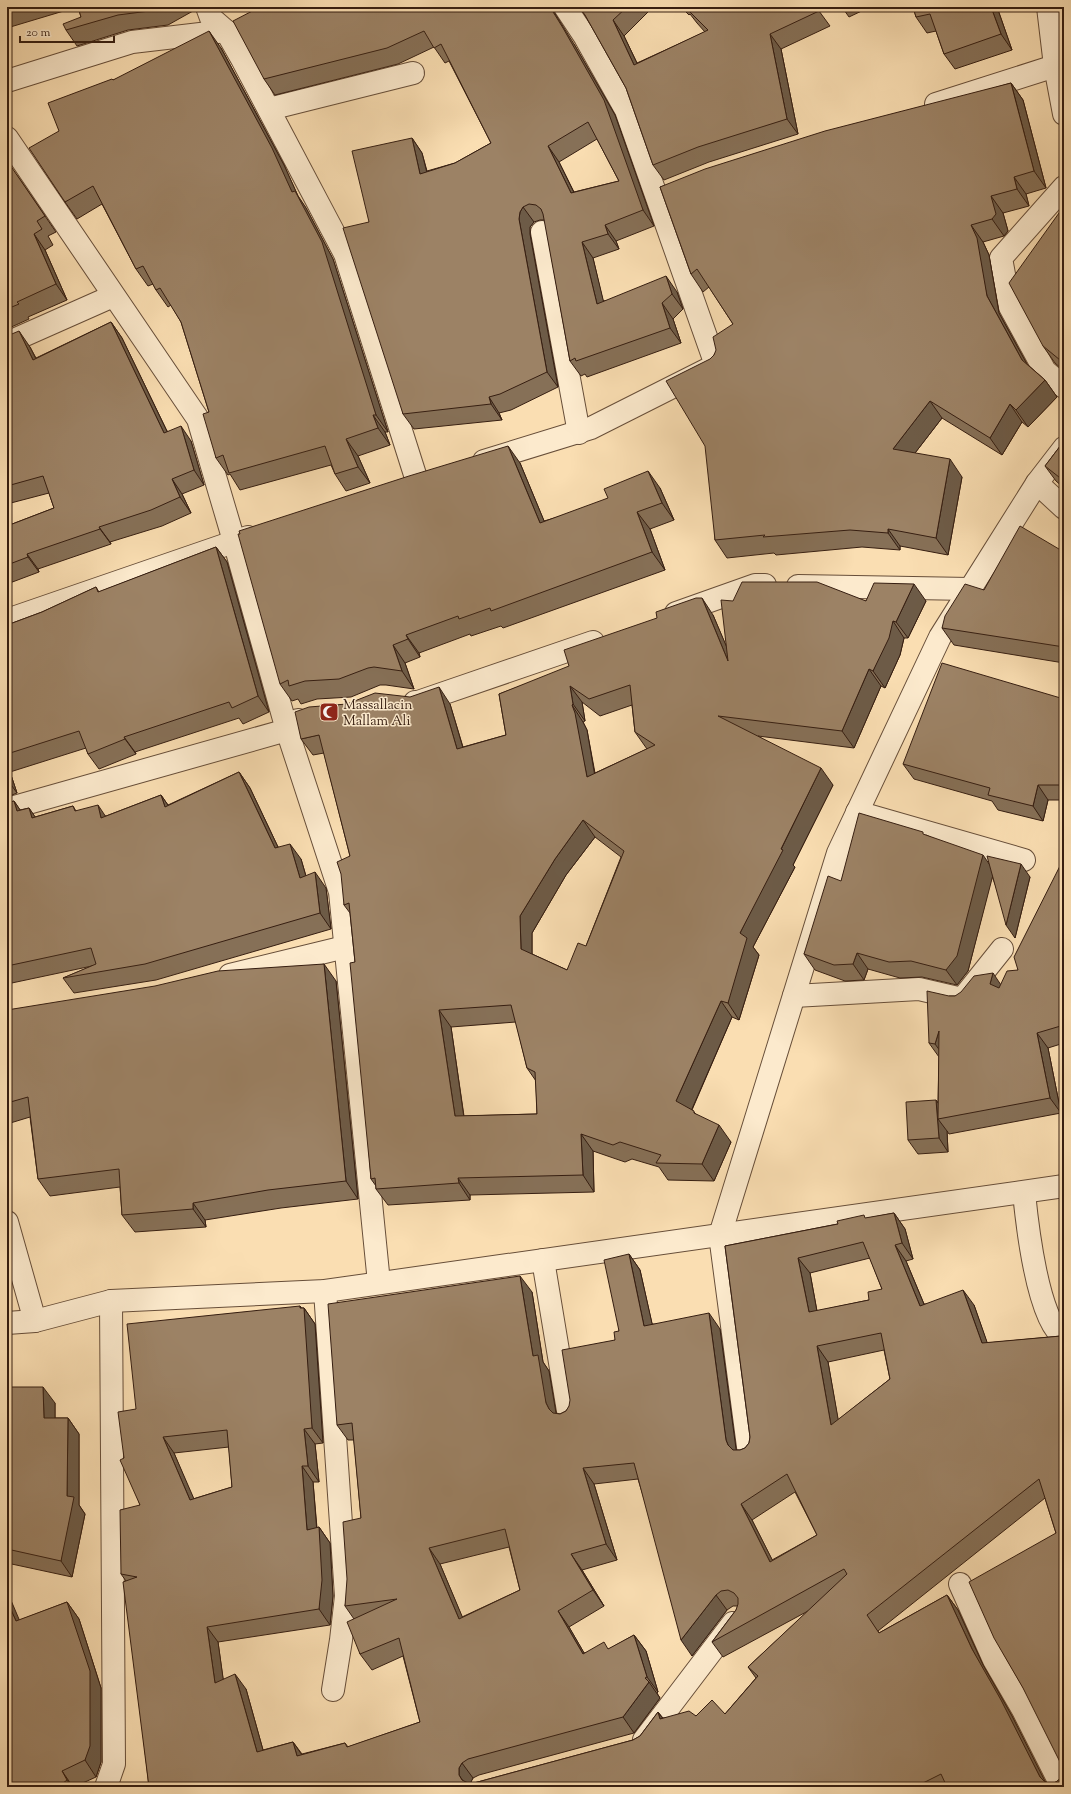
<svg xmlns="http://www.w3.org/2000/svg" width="1071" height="1794" font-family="'Sorts Mill Goudy',serif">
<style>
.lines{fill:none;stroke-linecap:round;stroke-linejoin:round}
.minor-casing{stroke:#674e39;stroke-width:24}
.minor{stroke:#fceacd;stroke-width:22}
.wall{fill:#867057;stroke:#361e11;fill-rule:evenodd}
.shaded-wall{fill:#6d5b47;stroke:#361e11}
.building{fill:#9c8265;stroke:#361e11;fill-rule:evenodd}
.labels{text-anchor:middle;stroke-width:3;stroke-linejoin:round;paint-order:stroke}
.poi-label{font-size:14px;fill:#361e11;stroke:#fceacd;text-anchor:start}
</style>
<rect width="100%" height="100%" fill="#fadeb2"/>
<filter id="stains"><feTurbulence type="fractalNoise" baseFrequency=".005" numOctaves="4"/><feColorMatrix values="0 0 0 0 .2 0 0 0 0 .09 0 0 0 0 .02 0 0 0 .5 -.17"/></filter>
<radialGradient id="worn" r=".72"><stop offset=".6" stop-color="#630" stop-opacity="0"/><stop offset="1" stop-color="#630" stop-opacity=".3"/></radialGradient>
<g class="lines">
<defs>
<g id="minor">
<path d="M207 7 211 18 226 31 242 59 345 254 417 481"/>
<path d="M1048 7 1055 66 1064 114"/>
<path d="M7 81 132 42 226 31"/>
<path d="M936 104 1055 66"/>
<path d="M269 109 413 73"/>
<path d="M7 138 198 419 234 541 287 730 340 892 379 1283"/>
<path d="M1064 187 1001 258 1010 307 1045 371 1064 387"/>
<path d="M542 232 579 433"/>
<path d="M7 343 113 296"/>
<path d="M484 461 591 428 716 365 626 110 585 37 565 7"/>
<path d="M1037 483 1064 508"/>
<path d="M798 586 970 589"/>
<path d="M676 613 755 585H765"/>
<path d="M7 620 248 537"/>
<path d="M415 702H418L593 642"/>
<path d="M7 809 287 730 298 720"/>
<path d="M857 812 1024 860"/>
<path d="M230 975 345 947"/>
<path d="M794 996 919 989 962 999 1002 949"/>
<path d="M1024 1193C1027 1223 1038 1323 1064 1337"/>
<path d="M7 1222 35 1321"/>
<path d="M543 1260 569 1417"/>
<path d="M325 1291 346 1596 341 1640 333 1690"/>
<path d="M7 1323 35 1321 111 1301 325 1291 1064 1186"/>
<path d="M749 1454 720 1235 838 853 940 637 1037 483 1064 448"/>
<path d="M960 1584 994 1660 1023 1710 1062 1787"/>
<path d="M644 1740 733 1623"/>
<path d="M106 1787 114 1764 111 1301"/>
</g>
</defs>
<use href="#minor" class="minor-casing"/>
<use href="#minor" class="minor"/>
</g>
<g class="wall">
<path d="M7 7H77L7 28Z"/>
<path d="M78 7H192L193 11 168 25 128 30 77 46 66 30 81 17Z"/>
<path d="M260 7 574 44 615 115 654 226 616 241 619 249 593 258 603 301 677 292 683 309 673 319 681 343 587 377 585 374 581 376 570 361 545 220H540L534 222 530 227V234L558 387 511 410 499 413 502 420 414 429 403 414 369 222 412 138 422 153 427 171 455 163 491 143 449 61 445 63 434 47 398 64 275 95 264 79ZM597 139 619 181 574 192 559 162Z"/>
<path d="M579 7H653L624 36 637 63 705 32 697 23 690 14 689 15 681 7H815L819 11 830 26 781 49 798 134 709 162 664 180 653 165 626 88 585 15Z"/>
<path d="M842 7H870L849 17Z"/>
<path d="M913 7H997L1012 50 955 69 944 54 936 31 927 33 916 17Z"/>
<path d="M221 48 284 165 298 196 306 208 333 259 388 432H385L390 445 358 456 370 483 346 491 335 474 331 465 240 490 230 474 228 475 216 458 209 412 181 322 171 305 168 307 156 290 153 284 148 286 136 269 102 204 77 219 65 202 59 131 113 80Z"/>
<path d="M1011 83 1023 100 1046 188 1026 194 1029 206 1003 213 1008 231 1004 236 983 242 989 255 999 313 1027 364 1045 380 1057 397 1028 427 1022 422 1002 455 942 418 915 453 962 477 948 555 900 546V550L862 547 776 555 774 553 727 558 715 540 710 359 714 355 733 324 709 287 703 292 691 274 660 187Z"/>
<path d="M7 163 19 178 56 232 48 236 53 245 45 250 67 300 28 317 29 319 7 329Z"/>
<path d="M1064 206V371L1055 363 1043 346Z"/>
<path d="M111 322 122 338 167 431 191 441 204 485 182 494 191 513 162 526 110 542 111 544 38 569 39 572 7 584V526L54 508 49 493 7 504V336L30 347 36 358Z"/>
<path d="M1064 441V488L1056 481 1045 466Z"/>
<path d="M520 463 544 521 660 488 674 520 650 529 665 570 503 628 501 626 471 636 470 634 419 653 420 657 405 663 414 689 386 685H380L351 697 317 699 301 704 298 699 292 701 280 684Z"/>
<path d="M216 547 227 562 269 712 243 724 239 718 135 752 136 754 99 769 88 754 86 748 10 772 17 793 7 797V625L42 612 96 587 99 592Z"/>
<path d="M1064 552V663L954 645 942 628 984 590Z"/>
<path d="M733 601H926L908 638H904L900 655 885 688 881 686 854 748 758 736 833 785 793 865 795 867 753 947 759 955 739 1020 732 1017 692 1110 697 1115 731 1142 714 1181 668 1180 659 1167 632 1159 625 1162 593 1151 594 1192 470 1195V1200L388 1205 376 1189V1186L371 1179 355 962 350 913 344 905 350 856 324 753 313 755 301 739 450 704 463 747 506 735 499 694 713 615 726 646ZM582 702 600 716 632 705 635 732 647 749 595 773 587 730 583 722 585 721ZM595 837 621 857 586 946 567 970 532 954V933L566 875ZM516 1022 527 1068 536 1081 537 1114 464 1116 451 1027Z"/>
<path d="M1064 699V800H1048L1043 821 998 810 992 801 914 779 903 764Z"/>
<path d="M239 772 250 788 278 847 301 859 306 876 326 888 331 929 156 980 74 993 63 978 92 966 7 984V803L14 801 20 810 29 808 35 817 73 806 76 811 106 816 161 795 168 805Z"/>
<path d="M926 835 989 864 1030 877 1015 938 992 876 968 971 957 985 922 977 900 978 868 969 864 980 845 981 815 970 804 954 841 881Z"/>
<path d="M1064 858V1043L1048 1048 1061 1113 949 1134 947 1131 948 1152 918 1154 908 1140 936 1100 938 1103 939 1057 929 1043 949 996H955L1000 985 1018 970Z"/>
<path d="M336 981 358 1199 281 1208 205 1220 206 1227 135 1232 122 1215 120 1187 50 1196 38 1179 30 1117 7 1124V1010Z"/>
<path d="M894 1213 905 1229 913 1259 906 1261 924 1304 974 1305 987 1343 1061 1336 1064 1787H149L126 1581 121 1574 140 1505 124 1458 136 1409 300 1306 301 1308H304L315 1324 323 1443 315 1444 319 1482H313L317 1528 319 1527 330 1543 333 1596 330 1625 218 1642 223 1679 246 1689 263 1750 293 1742 302 1754 345 1743 348 1747 420 1722 403 1656 372 1670 360 1654 354 1619 345 1606 361 1518 354 1440H348L337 1425 532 1292 543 1362 549 1371 556 1413 560 1414 566 1411 615 1340 619 1331 629 1254 640 1270 652 1324 720 1329 736 1450H740L745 1448 749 1443 750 1437 725 1246ZM870 1258 882 1289 869 1300 817 1311 810 1273ZM884 1350 890 1379 838 1420 828 1362ZM229 1447 232 1487 193 1499 174 1453ZM638 1479 692 1656 727 1610 733 1606H738L736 1610 712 1642 723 1657 808 1611 748 1667 756 1678 725 1714 663 1718 658 1712 640 1736 633 1740 474 1783H470L473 1778 479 1775 634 1733 660 1698 657 1693 658 1692 646 1651 634 1635 609 1649 584 1653 569 1627 604 1606 582 1570 617 1560 594 1484ZM795 1492 817 1535 772 1560 752 1520ZM1045 1498 1056 1533 1062 1766 1063 1772 1061 1778 1056 1782 1050 1784 1045 1782 1012 1716 983 1665 958 1610 947 1595 879 1633 878 1631ZM509 1547 520 1590 462 1617 440 1564Z"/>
<path d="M7 1387 55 1403V1418H68L79 1434V1505L85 1514 72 1577 7 1563Z"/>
<path d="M67 1602 79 1619 101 1688V1762L96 1777 74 1787H7L20 1620Z"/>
</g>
<g class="shaded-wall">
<path d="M550 7 554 12 574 44 615 115 654 226 643 210Z"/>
<path d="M991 7H997L1012 50 1001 34Z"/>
<path d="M613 20 624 36 645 80 634 65Z"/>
<path d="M209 31 221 48 284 165 298 196 306 208 333 259 388 432 376 415 292 192Z"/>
<path d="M770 34 781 49 798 134 787 119Z"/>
<path d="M1011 83 1023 100 1046 188 1034 171Z"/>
<path d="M412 138 422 153 431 189 420 174Z"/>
<path d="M548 146 559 162 582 209 571 193Z"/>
<path d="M1014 177 1026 194 1029 206 1017 189Z"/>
<path d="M991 196 1003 213 1008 231 1004 236 992 219Z"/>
<path d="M523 207 534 222 530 227V234L558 387 547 372 519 219 520 212Z"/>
<path d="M605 225 616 241 619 249 608 234Z"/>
<path d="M971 225 983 242 989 255 999 313 1034 377 1022 360 987 296Z"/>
<path d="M34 234 45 250 67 300 56 284Z"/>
<path d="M582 242 593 258 608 320 597 304Z"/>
<path d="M666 276 677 292 683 309 672 294Z"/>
<path d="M662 303 673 319 681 343 670 328Z"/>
<path d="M111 322 122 338 175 448 164 433Z"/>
<path d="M19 331 30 347 44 375 33 360Z"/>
<path d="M1064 355V366L1060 360Z"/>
<path d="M1045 380 1057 397 1028 427 1016 410Z"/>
<path d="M489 397 499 413 502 420 491 404Z"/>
<path d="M930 401 942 418 905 466 893 449Z"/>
<path d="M1010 404 1022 422 1002 455 990 438Z"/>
<path d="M373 415 385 432 390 445 378 428Z"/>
<path d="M181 426 191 441 204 485 194 470Z"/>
<path d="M346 439 358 456 370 483 358 467Z"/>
<path d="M508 446 520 463 552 540 540 523Z"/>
<path d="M950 459 962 477 948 555 936 538Z"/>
<path d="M648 471 660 488 674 520 662 503Z"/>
<path d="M172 479 182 494 191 513 180 497Z"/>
<path d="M637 512 650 529 665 570 652 552Z"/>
<path d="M99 527 110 542 111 544 100 529Z"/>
<path d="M888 529 900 546V550L888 533Z"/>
<path d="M216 547 227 562 269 712 258 696Z"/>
<path d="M27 554 38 569 39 572 28 557Z"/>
<path d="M914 584 926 601 908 638 896 622Z"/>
<path d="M702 598 713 615 740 678 728 661Z"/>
<path d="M893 621 904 638 900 655 885 688 873 671Z"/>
<path d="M406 635 419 653 420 657 408 639Z"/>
<path d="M393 645 405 663 414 689 402 671Z"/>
<path d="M869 669 881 686 854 748 842 731Z"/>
<path d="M570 686 582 702 585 721 573 704Z"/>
<path d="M439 687 450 704 468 765 457 749Z"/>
<path d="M572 705 583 722 587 730 598 794 587 777Z"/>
<path d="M124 737 135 752 136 754 125 739Z"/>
<path d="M7 767 10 772 17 793 7 779Z"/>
<path d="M821 768 833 785 793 865 795 867 753 947 759 955 739 1020 728 1003 740 933Z"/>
<path d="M239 772 250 788 286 864 275 848Z"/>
<path d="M1038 785 1048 800 1043 821 1033 806Z"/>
<path d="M161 795 172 811 165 807Z"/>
<path d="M14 801 25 817 17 811Z"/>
<path d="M98 805 108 820 101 818Z"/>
<path d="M29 808 40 824 32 818Z"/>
<path d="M583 820 595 837 566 875 532 933V966L521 949 520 916 555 859Z"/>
<path d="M290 844 301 859 311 894 300 878Z"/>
<path d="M983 855 994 871 968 971 957 985 946 970Z"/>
<path d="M1021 864 1030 877 1015 938 1006 925Z"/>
<path d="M315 872 326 888 331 929 320 913Z"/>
<path d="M857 953 868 969 864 980 853 964Z"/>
<path d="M324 964 336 981 358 1199 346 1181Z"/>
<path d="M993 973 1003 988 1001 999 990 984Z"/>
<path d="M721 1001 732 1017 688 1118 676 1101Z"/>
<path d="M439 1010 451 1027 466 1132 455 1116Z"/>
<path d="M939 1031 946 1059 935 1044Z"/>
<path d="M1037 1033 1048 1048 1061 1113 1050 1098Z"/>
<path d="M936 1100 946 1114 938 1119 947 1131 948 1152 939 1138Z"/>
<path d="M719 1125 731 1142 714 1181 702 1164Z"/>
<path d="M581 1134 593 1151 594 1192 583 1175Z"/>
<path d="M458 1178 470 1195V1200L459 1183Z"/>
<path d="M193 1203 205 1220 206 1227 193 1209Z"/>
<path d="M894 1213 905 1229 913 1259 902 1243Z"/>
<path d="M895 1245 906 1261 931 1321 920 1306Z"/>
<path d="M629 1254 640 1270 656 1341 644 1326Z"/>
<path d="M798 1258 810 1273 820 1328 809 1312Z"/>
<path d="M520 1276 532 1292 543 1362 549 1371 557 1419 549 1409 546 1403 533 1356Z"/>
<path d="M963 1290 974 1305 993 1359 982 1343Z"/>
<path d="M300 1306 304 1312V1308L315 1324 323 1443 312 1428Z"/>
<path d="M709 1313 720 1329 737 1456 728 1445 726 1440Z"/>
<path d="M817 1346 828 1362 842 1441 831 1425Z"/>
<path d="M43 1387 55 1403V1434L44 1418Z"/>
<path d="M68 1418 79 1434V1505L85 1514 72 1577 61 1561 67 1496Z"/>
<path d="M304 1429 315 1444 319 1482 308 1466Z"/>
<path d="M163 1437 174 1453 201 1515 190 1500Z"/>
<path d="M302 1466 313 1482 318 1545 307 1530Z"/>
<path d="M583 1468 594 1484 617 1560 606 1544Z"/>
<path d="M741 1504 752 1520 781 1577 770 1562Z"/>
<path d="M319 1527 330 1543 333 1596 330 1625 319 1609Z"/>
<path d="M429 1548 440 1564 470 1635 459 1619Z"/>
<path d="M571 1554 582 1570 604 1606 593 1590Z"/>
<path d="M7 1591 27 1638 16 1621 7 1601Z"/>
<path d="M716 1595 727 1610 692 1656 681 1640Z"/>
<path d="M947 1595 958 1610 983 1665 1012 1716 1048 1787 1040 1777 972 1649Z"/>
<path d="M67 1602 79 1619 101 1688V1762L96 1777 85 1760Z"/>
<path d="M558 1611 569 1627 594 1670 583 1654Z"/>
<path d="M207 1627 218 1642 226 1699 215 1683Z"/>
<path d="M634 1635 646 1651 658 1692 647 1677Z"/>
<path d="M235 1674 246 1689 268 1768 257 1752Z"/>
<path d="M649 1682 660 1698 634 1733 623 1717Z"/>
<path d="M658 1712 669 1727 660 1719Z"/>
<path d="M293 1742 304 1758 297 1756Z"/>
<path d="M462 1763 473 1778 470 1784 467 1787 459 1775V1768Z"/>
<path d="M62 1771 73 1787H72L67 1780Z"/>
</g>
<g class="building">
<path d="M7 7H15L7 9Z"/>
<path d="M78 7H162L157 10 118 15 66 30 63 24 81 17Z"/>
<path d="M260 7H550L563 28 604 100 643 210 605 225 608 234 582 242 597 304 666 276 672 294 662 303 670 328 576 361 575 358 570 361 543 214 541 209 536 205 529 204 523 207 520 212 519 219 547 372 500 394 489 397 491 404 403 414 343 228 369 222 352 151 412 138 420 174 455 163 491 143 441 44 434 48 424 31 387 48 264 79 233 21ZM588 122 619 181 571 193 548 146Z"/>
<path d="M579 7H627L613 20 634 65 708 30 686 8 688 7H815L819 11 770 34 787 119 698 147 653 165 626 88 585 15Z"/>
<path d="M913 7H991L1001 34 944 54 930 14 916 17Z"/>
<path d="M1060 7H1064V12Z"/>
<path d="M209 31 272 148 292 192 295 191 322 242 376 415H373L378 428 346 439 358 467 335 474 325 446 229 473 223 455 216 458 203 414 209 412 181 322 160 288 156 290 143 266 136 269 93 186 65 202 29 148 59 131 48 103 112 79 113 80Z"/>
<path d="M1011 83 1034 171 1014 177 1017 189 991 196 996 214 992 219 971 225 977 238 987 296 1022 360 1045 380 1016 410 1010 404 990 438 930 401 893 449 950 459 936 538 888 529V533L850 530 763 537 765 535 715 540 705 446 666 381 710 359 714 355 716 350 713 337 733 324 697 269 691 274 660 187 705 169 825 131Z"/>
<path d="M8 162 45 216 37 221 42 229 34 234 56 284 17 302 19 304 7 309V163Z"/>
<path d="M1064 206V355L1060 360 1043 346 1009 283Z"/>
<path d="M111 322 164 433 181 426 194 470 172 479 180 497 151 510 99 527 100 529 27 554 28 557 7 565V526L54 508 43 476 7 486V336L19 331 33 360Z"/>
<path d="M1064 441V481L1045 466Z"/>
<path d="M508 446 540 523 608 498 604 489 648 471 662 503 637 512 652 552 491 611 490 608 459 619 458 616 406 635 408 639 393 645 402 671 374 667 368 668 339 679 305 681 289 686 288 680 280 684 238 534H240L239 531 409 476Z"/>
<path d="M1020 526 1064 552V647L942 628 945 616 965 584 984 590Z"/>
<path d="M216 547 258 696 232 708 229 702 124 737 125 739 88 754 79 731 7 754V625L42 612 96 587 98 592Z"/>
<path d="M742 582H817L866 601 874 583 914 584 896 622 893 621 889 638 873 671 869 669 842 731 718 716 821 768 781 849 783 850 740 933 747 938 728 1003 721 1001 676 1101 694 1111V1113L719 1125 702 1164 656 1163 661 1155 620 1142 613 1145 581 1134 583 1175 458 1178 459 1183 376 1189 375 1178 371 1179 350 963 355 962 349 903 344 905 341 874 337 862 350 856 319 735 301 739 295 712 309 707 347 704 375 693 410 697 439 687 457 749 506 735 499 694 569 666 564 650 657 618 656 612 696 598H702L728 661 721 600 733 601ZM630 685 635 732 655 745 587 777 575 713 572 705 573 704 570 686 589 699ZM583 820 624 851 586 946 578 943 567 970 521 949 520 916 555 859ZM511 1005 527 1068 535 1072 537 1114 455 1116 439 1010Z"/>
<path d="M942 663 1064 699V785H1038L1033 806 988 795 990 788 903 764Z"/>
<path d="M239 772 275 848 290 844 300 878 315 872 320 913 145 964 63 978 96 964 91 948 7 966V803L14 801 17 811 29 808 32 818 73 806 75 811 98 805 101 818 161 795 165 807Z"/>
<path d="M859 813 923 832V834L983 855 957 956 946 970 911 961 889 962 857 953 853 964 834 965 804 954 828 876 841 881Z"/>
<path d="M987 856 1021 864 1006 925Z"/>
<path d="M1064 858V1025L1037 1033 1050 1098 938 1119 939 1031 935 1044 929 1043 927 991 949 996H955L961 992 974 976 993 973 990 984 999 988 1007 971 1018 970 1014 957Z"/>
<path d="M324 964 346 1181 268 1190 193 1203V1209L122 1215 119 1169 38 1179 28 1097 7 1103V1010L155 986 218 971Z"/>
<path d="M936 1100 939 1138 908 1140 906 1102Z"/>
<path d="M894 1213 902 1243 895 1245 920 1306 963 1290 982 1343 1061 1336 1064 1342V1787H947L941 1774 915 1787H149L123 1582 137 1577 121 1574 120 1510 140 1505 120 1460 124 1458 118 1412 136 1409 127 1324 300 1306V1308H304L312 1428 304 1429 308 1466H302L307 1530 319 1527 322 1580 319 1609 207 1627 215 1683 235 1674 257 1752 293 1742 297 1756 345 1743 347 1747 420 1722 399 1638 360 1654 347 1622 397 1599 345 1606 347 1579 343 1522 361 1518 352 1423 337 1425 328 1304 520 1276 533 1356 538 1355 546 1403 549 1409 553 1413 560 1414 566 1411 569 1406 570 1400 562 1350 615 1340 614 1332 619 1331 604 1260 629 1254 644 1326 709 1313 726 1440 728 1445 733 1450H740L745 1448 749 1443 750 1437 725 1246 838 1224 837 1221 864 1215 865 1218ZM863 1242 882 1289 868 1292 869 1300 809 1312 798 1258ZM881 1333 890 1379 831 1425 817 1346ZM227 1430 232 1487 190 1500 163 1437ZM634 1463 681 1640 716 1595 721 1591 728 1590 734 1593 738 1598V1604L736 1610 712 1642 844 1569 847 1574 748 1667 758 1676 725 1714 712 1700 696 1716 689 1711 660 1719 658 1712 640 1736 633 1740 474 1783H468L462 1780 459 1775V1768L462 1763 468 1759 623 1717 649 1682 645 1678 647 1677 634 1635 608 1649 604 1642 583 1654 558 1611 593 1590 571 1554 606 1544 583 1468ZM787 1474 817 1535 770 1562 741 1504ZM1039 1479 1056 1533 969 1582 994 1638 1023 1688 1062 1766 1063 1772 1061 1778 1056 1782 1050 1784 1044 1781 1040 1777 1001 1700 972 1649 947 1595 879 1633 867 1615ZM505 1529 520 1590 459 1619 429 1548Z"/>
<path d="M7 1387H43L44 1418H68L67 1496 74 1497 61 1561 7 1549Z"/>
<path d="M7 1601 16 1621 67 1602 90 1671V1746L85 1760 62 1771 67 1780 58 1787H7Z"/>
</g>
<defs>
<symbol id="mosque-square" viewBox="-11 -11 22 22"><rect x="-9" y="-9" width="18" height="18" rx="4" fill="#8f2418" stroke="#fceacd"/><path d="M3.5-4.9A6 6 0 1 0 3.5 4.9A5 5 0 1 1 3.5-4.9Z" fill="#fff"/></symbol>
</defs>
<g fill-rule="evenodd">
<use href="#mosque-square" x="318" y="701" width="22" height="22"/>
</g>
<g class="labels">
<g class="poi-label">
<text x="343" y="709">Massallacin<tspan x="343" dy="16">Mallam Ali</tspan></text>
</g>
</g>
<rect width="1071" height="1794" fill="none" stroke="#fadeb2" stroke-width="24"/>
<rect x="8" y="8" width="1055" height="1778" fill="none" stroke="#361e11" stroke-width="2"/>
<rect x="12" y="12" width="1047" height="1770" fill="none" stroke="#361e11"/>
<path d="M20 36v6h94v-6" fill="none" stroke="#361e11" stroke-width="2"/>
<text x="26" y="36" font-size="12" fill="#361e11" stroke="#fceacd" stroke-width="3" paint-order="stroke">20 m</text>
<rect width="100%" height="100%" filter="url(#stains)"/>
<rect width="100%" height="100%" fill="url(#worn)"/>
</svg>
